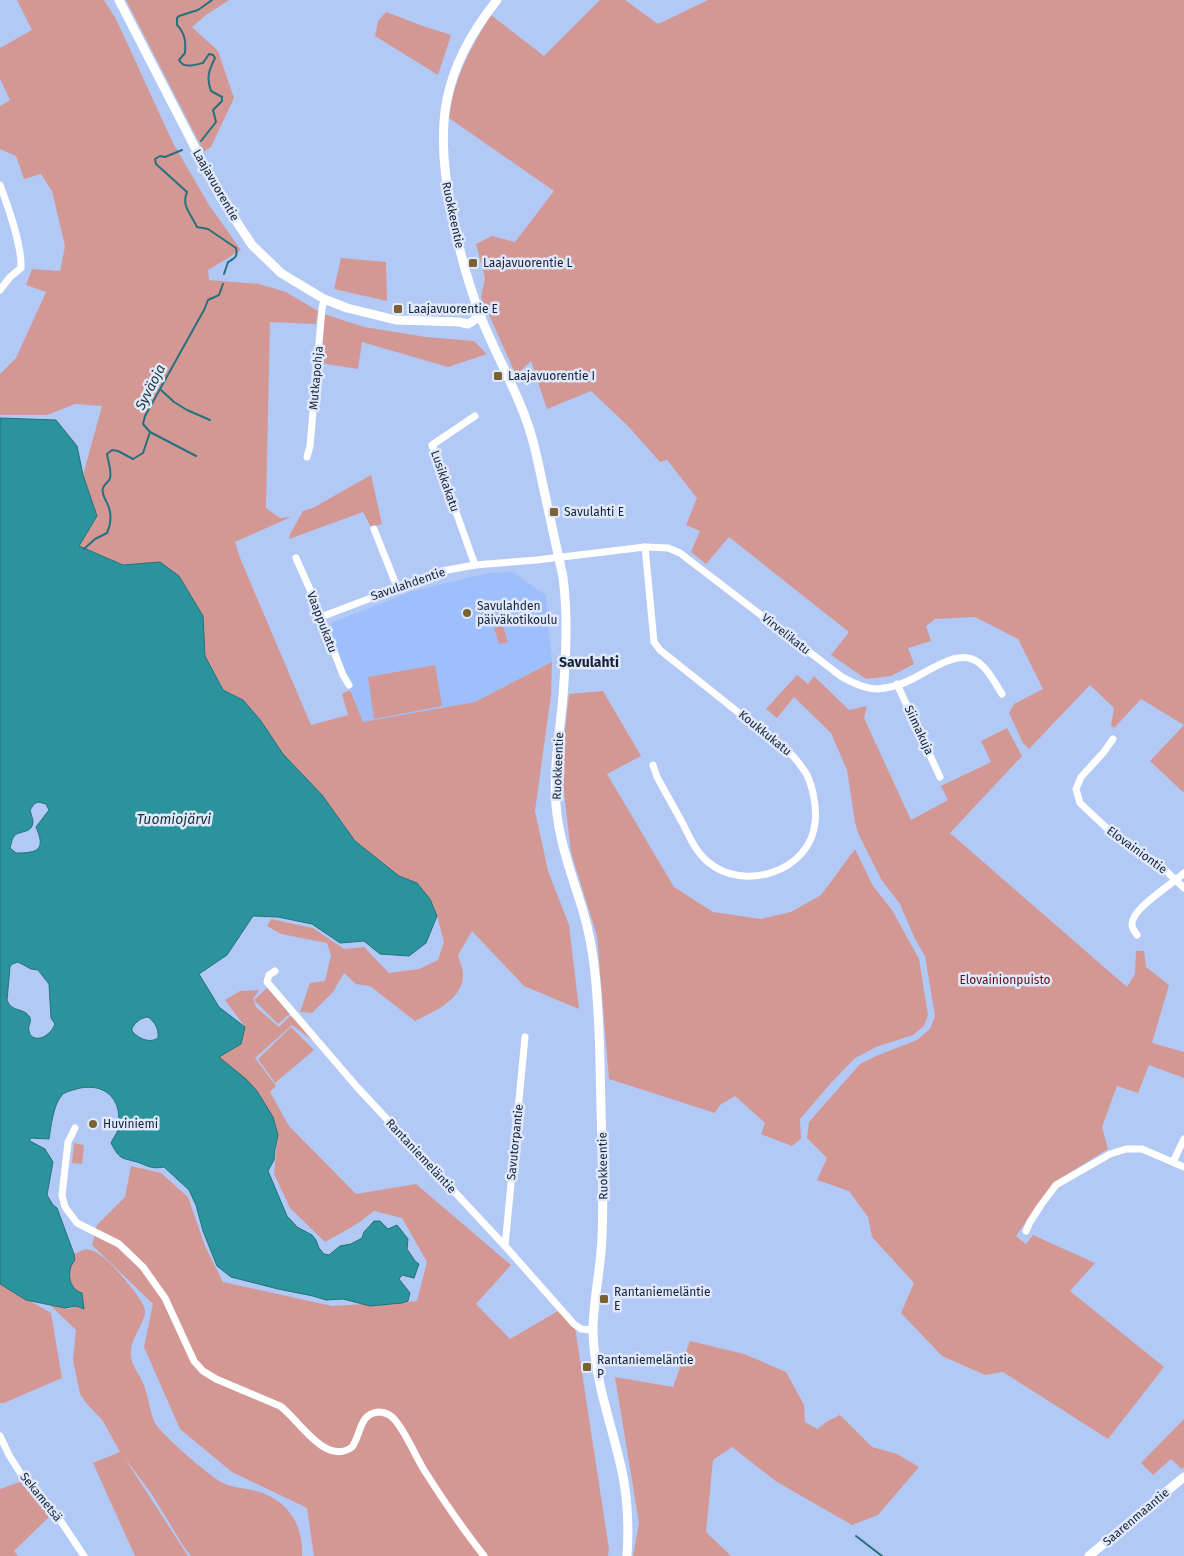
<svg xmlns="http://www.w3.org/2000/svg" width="1184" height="1556" font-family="'Fira Sans',sans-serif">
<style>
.built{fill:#9fbffc}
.green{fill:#d49894;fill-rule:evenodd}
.water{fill:#2a939c;stroke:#25717e;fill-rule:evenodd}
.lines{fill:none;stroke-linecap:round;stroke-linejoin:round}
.stream{stroke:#25717e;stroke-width:2}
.minor{stroke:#fff;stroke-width:7}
.tertiary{stroke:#fff;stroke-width:9}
.poi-dot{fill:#7a6232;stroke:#e0e9fb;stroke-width:2}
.labels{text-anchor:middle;stroke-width:5;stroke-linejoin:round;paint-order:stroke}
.street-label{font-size:12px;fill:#182237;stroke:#e0e9fb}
.poi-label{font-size:12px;fill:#182237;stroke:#e0e9fb;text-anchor:start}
.park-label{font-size:12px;fill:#651117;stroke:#e0e9fb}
.water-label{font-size:14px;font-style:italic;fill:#1c3335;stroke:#e0e9fb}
.neighbourhood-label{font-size:14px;font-weight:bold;fill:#182237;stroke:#e0e9fb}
</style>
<rect width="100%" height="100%" fill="#b2c9f6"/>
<path class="built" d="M512 572 546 595 552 662 475 702 363 722 347 682 330 630 333 622 413 591 488 573Z"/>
<g class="green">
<path d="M17 0H104L116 19 173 143 209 205 241 250 208 270 209 280 259 284 286 292 318 311 316 324 270 322 266 508 280 518 291 517 235 542 240 558 311 725 348 715 342 694 350 690 363 722 475 702 552 662 551 695 535 811 548 871 569 925 579 1009 524 986 472 931 458 955C459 960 463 968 463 974 464 999 433 1012 415 1021L370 986 356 984 344 973 333 992 312 1013 300 1012 310 983 325 981 331 955 327 943 281 934 267 926 271 919 313 928 344 949 364 947 389 973 419 969 438 960 444 942 437 916 430 899 417 883 399 876 355 841 322 795 283 754 261 721 243 700 223 690 205 656 203 616 160 562 123 565 78 546 97 517 83 475 102 406 75 404 47 415H0V374L16 358 46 292 26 285 32 269 60 271 65 246 52 191 41 174 24 179 16 156 0 149V106L10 100 0 79V48L32 30Z"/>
<path d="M126 0H229L206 15 192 27 218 51 234 98 211 147 204 152Z"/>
<path d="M600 0H625L658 24 708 0H1184V725L1141 699 1114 728 1111 725 1114 708 1090 685 1029 749 1023 743 1009 713 1014 704 1043 689 1018 639 975 617 935 619 926 626 931 641 908 648 914 664 891 676 866 679 831 655 849 632 729 537 706 564 691 552 700 531 686 525 697 498 667 460 660 462 628 426 591 391 547 409 531 361 516 375 481 297 485 278 476 244 492 236 515 242 554 191 449 118C455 75 469 51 491 15L544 56Z"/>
<path d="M386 12 423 26 451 35 438 75 375 36 378 21Z"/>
<path d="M341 258 386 262 387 301 334 289Z"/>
<path d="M324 314 364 327 426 337 474 341 487 354 448 367 362 342 358 369 320 363Z"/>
<path d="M371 475 382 524 371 527 363 512 289 539 290 534 303 511 313 508Z"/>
<path d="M503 626 508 642 499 644 494 628Z"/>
<path d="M435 665 442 706 374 719 368 677Z"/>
<path d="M797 675 808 684 814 676 849 710 867 706 864 718 911 820 948 800 941 786 991 762 981 741 1007 728 1022 756 950 833 1127 987 1135 974 1136 951H1144L1146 967 1169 985 1152 1043 1184 1052V1078L1149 1065 1138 1093 1117 1086 1102 1127 1108 1149 1053 1183 1016 1236 1026 1244 1033 1235 1095 1263 1070 1291 1164 1367 1108 1439 1003 1372 985 1375 942 1356 901 1313 914 1283 872 1237 868 1217 849 1191 817 1180 827 1158 807 1138 809 1122 860 1064 876 1056 917 1040 930 1029 935 1016 925 956 915 939 900 904 881 879 858 833 855 822 847 770 831 733 794 697 777 718 766 709Z"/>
<path d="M603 691 641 756 607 774 674 887 713 912 761 919 791 912 821 895 855 849 873 886 892 910 919 959 928 1015 924 1026 913 1035 876 1047 855 1058 830 1084 800 1119 801 1139 792 1146 761 1134 765 1123 735 1096 720 1105 715 1113 609 1079 597 936 571 852 561 768 569 694Z"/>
<path d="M1184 725V791L1183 792 1150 761Z"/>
<path d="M267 988 291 1013 278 1024 254 1000Z"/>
<path d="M259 990 253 999 256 1007 279 1027 290 1016 296 1019 316 1043 292 1025 255 1058 276 1086 270 1092 289 1126 356 1194 416 1184 511 1265 476 1304 510 1339 558 1311 575 1327 609 1549 608 1556H314L307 1508 232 1472 180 1429 144 1347 153 1304 92 1245 97 1225 125 1197 131 1166 161 1173 188 1197 205 1246 223 1282 332 1306 365 1304 343 1299 326 1300 313 1296 278 1289 231 1277 217 1266 203 1231 196 1205 189 1190 219 1057 241 1044 245 1027 225 1000 240 991ZM277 1140 274 1174 290 1208 325 1242 357 1224 374 1211 402 1218 427 1262 417 1301 406 1302 410 1293 399 1279 402 1275 414 1279 419 1264 415 1261 407 1249 408 1239 397 1225 388 1229 380 1221H374L364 1232 362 1238 351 1244 340 1246 329 1255 324 1254 319 1248 316 1240 312 1235 299 1228 287 1216 268 1171 274 1160 275 1149Z"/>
<path d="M291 1027 314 1050 275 1083 258 1059Z"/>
<path d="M74 1143 84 1145 82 1164 72 1163Z"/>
<path d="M86 1249C92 1250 97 1252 103 1257 112 1264 143 1298 145 1310 146 1323 129 1339 131 1356 132 1367 139 1373 143 1383 149 1396 149 1411 155 1423 162 1435 210 1477 223 1483 234 1488 245 1488 256 1491 287 1499 304 1525 302 1556H191L184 1547 151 1493 124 1457 188 1556H135L93 1463 120 1452 103 1421 87 1404 80 1394 73 1360 76 1330 50 1305 69 1309 76 1306 81 1309 79 1293C68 1286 67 1269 75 1260L74 1254Z"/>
<path d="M0 1284 51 1313 62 1378 4 1403H0Z"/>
<path d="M690 1341 744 1354 786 1372 804 1405 805 1422 817 1429 828 1421 840 1415 872 1447 897 1454 919 1467 878 1515 852 1525 777 1482 732 1447 713 1460 706 1532 731 1556H633L639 1523 615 1377 673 1387Z"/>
<path d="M1184 1419V1467L1182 1469 1171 1459 1153 1475 1141 1463Z"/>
<path d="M20 1482 50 1516 14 1551 18 1556H0V1489Z"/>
</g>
<path class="water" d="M0 418 56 420 77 446 83 475 97 516 79 546 123 565 160 562 179 576 203 616 205 656 223 690 243 700 261 721 283 754 322 795 355 841 399 876 417 883 430 899 437 916 426 943 409 956 380 954 364 941 340 943 312 924 278 917 253 916 227 955 199 974 219 1007 245 1027 241 1044 219 1057 246 1079 257 1091 273 1117 278 1135 275 1149 274 1160 268 1171 287 1216 297 1227 312 1235 316 1240 319 1248 324 1254 329 1255 340 1246 351 1244 362 1238 364 1232 374 1221H380L388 1229 397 1225 408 1239 407 1249 415 1261 419 1264 414 1278 402 1275 399 1279 410 1293 408 1301 402 1303 370 1306 343 1299 326 1300 313 1296 278 1289 231 1277 217 1266 203 1231 196 1205 189 1190 164 1167C152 1169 150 1167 140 1163 122 1157 121 1162 111 1143 113 1138 117 1134 118 1129 123 1102 108 1083 80 1088 74 1090 66 1091 62 1095 53 1105 51 1127 49 1139L30 1138V1141L45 1149 53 1162 47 1195 53 1205 57 1208 74 1254 75 1260C66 1270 68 1289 82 1293L84 1309 76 1306 65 1308 26 1300 0 1284ZM38 802 46 804 49 810 36 827C46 850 38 853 16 853L10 848C11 844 12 839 14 836 20 830 32 834 33 822 33 819 31 814 30 810L34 804ZM18 962 31 969 38 970 49 984 51 1018 55 1024C53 1029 50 1033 45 1036 39 1040 30 1039 29 1031 27 1025 35 1020 26 1013 19 1008 11 1011 7 1000L10 967 12 964ZM148 1017C155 1022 159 1029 158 1038 149 1044 138 1038 132 1031V1028C136 1022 140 1018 148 1017Z"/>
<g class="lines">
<g class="stream">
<path d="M201 141 216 122 213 110 222 101V97L211 91C206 78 209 70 215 58L213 55 209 54 203 63C194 65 184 69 179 60L185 53C186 42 185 33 177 25V18L179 16 198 10 212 0"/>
<path d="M182 150 165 157 160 156 155 159 156 164 187 192C181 206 191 214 197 227L208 229 236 248C238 257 235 258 228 262L224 274"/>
<path d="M161 390 174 402 187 410 210 420"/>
<path d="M150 432 196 456"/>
<path d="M84 549 95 539 107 533C111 524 112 513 107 503 105 498 101 494 103 488 104 484 109 482 110 478 112 471 108 462 107 454L112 450 118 451 133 459 143 453 150 432 143 424 145 416 204 310 208 300 219 295 223 284"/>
<path d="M856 1536 882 1556"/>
</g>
<g class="minor">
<path d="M0 185C8 206 22 247 21 268L10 277 0 290"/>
<path d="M307 457 310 446 322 309 324 299"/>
<path d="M374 529 397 587"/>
<path d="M645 547 654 642 660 650 793 756C798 762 803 768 807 775 813 788 817 808 815 823 810 872 743 892 708 862 696 852 690 838 683 824 674 808 666 793 657 777L653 765"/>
<path d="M296 558 312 594 343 675 349 685"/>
<path d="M475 565 432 445 475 416"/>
<path d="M321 617 442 571 475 565 537 560 645 547 668 548 680 553 842 677C853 683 865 689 878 689 887 688 900 685 908 681 926 673 953 652 972 659 986 664 994 682 1002 694"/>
<path d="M897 684 940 777"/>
<path d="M1113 739 1103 753 1081 777 1076 789 1080 803 1114 835 1163 868 1184 888"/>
<path d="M1137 935C1135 932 1132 928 1132 925 1130 909 1173 884 1184 873"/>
<path d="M275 971 269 975 267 982 357 1087 505 1246 574 1324 581 1329 593 1330"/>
<path d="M75 1128 68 1142 62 1195 65 1207 77 1223 119 1244 143 1267 165 1298 194 1361 203 1371 216 1379 280 1406C297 1417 325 1467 352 1447 361 1435 359 1414 378 1412 385 1412 391 1415 395 1420 406 1433 415 1455 424 1470 443 1500 463 1529 484 1556"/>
<path d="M1173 1162 1184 1139"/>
<path d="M1026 1231 1030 1222 1041 1205 1056 1185 1110 1154 1126 1149H1142L1184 1167"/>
<path d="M505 1246 525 1037"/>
<path d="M0 1436 9 1455 26 1482 56 1514 84 1556"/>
</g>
<g class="tertiary">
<path d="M119 0 221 198 252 245 281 273 324 299 347 308 396 320 459 322 468 324 481 316"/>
<path d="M497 0C441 70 434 127 452 213 458 247 468 282 480 315 494 351 514 385 527 422 534 441 538 461 542 481 549 513 556 545 563 577 568 616 566 656 563 696 560 732 553 768 556 805 559 842 572 875 583 911 589 931 593 953 595 974 600 1018 600 1064 601 1108 602 1151 604 1194 602 1237 601 1269 593 1300 593 1331 594 1378 611 1422 621 1467 628 1497 629 1526 627 1556"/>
<path d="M1089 1556 1184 1477"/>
</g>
</g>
<g class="poi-dot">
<rect x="468" y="258" width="10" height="10" rx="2.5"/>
<rect x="393" y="304" width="10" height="10" rx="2.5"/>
<rect x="493" y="371" width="10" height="10" rx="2.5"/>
<rect x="549" y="507" width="10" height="10" rx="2.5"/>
<circle cx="467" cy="613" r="5"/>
<circle cx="93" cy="1124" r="5"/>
<rect x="599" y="1294" width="10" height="10" rx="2.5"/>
<rect x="582" y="1362" width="10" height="10" rx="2.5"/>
</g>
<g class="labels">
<g class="street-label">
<text transform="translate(216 185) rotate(60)" y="4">Laajavuorentie</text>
<text transform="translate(453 215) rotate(78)" y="4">Ruokkeentie</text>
<text transform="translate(316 378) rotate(-85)" y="4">Mutkapohja</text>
<text transform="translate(445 481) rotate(71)" y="4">Lusikkakatu</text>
<text transform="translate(408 584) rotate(-19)" y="4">Savulahdentie</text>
<text transform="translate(322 622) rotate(69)" y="4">Vaappukatu</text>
<text transform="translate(786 634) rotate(38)" y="4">Virvelikatu</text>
<text transform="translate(919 730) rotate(65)" y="4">Siimakuja</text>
<text transform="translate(765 733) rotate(39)" y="4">Koukkukatu</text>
<text transform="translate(558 766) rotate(-88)" y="4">Ruokkeentie</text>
<text transform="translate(1137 850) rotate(36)" y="4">Elovainiontie</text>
<text transform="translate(515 1142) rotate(-84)" y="4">Savutorpantie</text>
<text transform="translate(421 1156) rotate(47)" y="4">Rantaniemeläntie</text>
<text transform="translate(603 1166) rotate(-91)" y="4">Ruokkeentie</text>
<text transform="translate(41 1497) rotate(51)" y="4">Sekametsä</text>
<text transform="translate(1136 1517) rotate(-40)" y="4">Saarenmaantie</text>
</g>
<g class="poi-label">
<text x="483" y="267">Laajavuorentie L</text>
<text x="408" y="313">Laajavuorentie E</text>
<text x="508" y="380">Laajavuorentie I</text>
<text x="564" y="516">Savulahti E</text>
<text x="477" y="610">Savulahden<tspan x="477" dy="14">päiväkotikoulu</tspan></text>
<text x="103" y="1128">Huviniemi</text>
<text x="614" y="1296">Rantaniemeläntie<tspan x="614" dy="14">E</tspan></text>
<text x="597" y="1364">Rantaniemeläntie<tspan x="597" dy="14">P</tspan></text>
</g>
<g class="park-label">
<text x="1005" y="984">Elovainionpuisto</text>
</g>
<g class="water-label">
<text transform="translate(150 387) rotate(-63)" y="5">Syväoja</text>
<text x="174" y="824">Tuomiojärvi</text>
</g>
<g class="neighbourhood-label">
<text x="589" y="667">Savulahti</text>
</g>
</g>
</svg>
